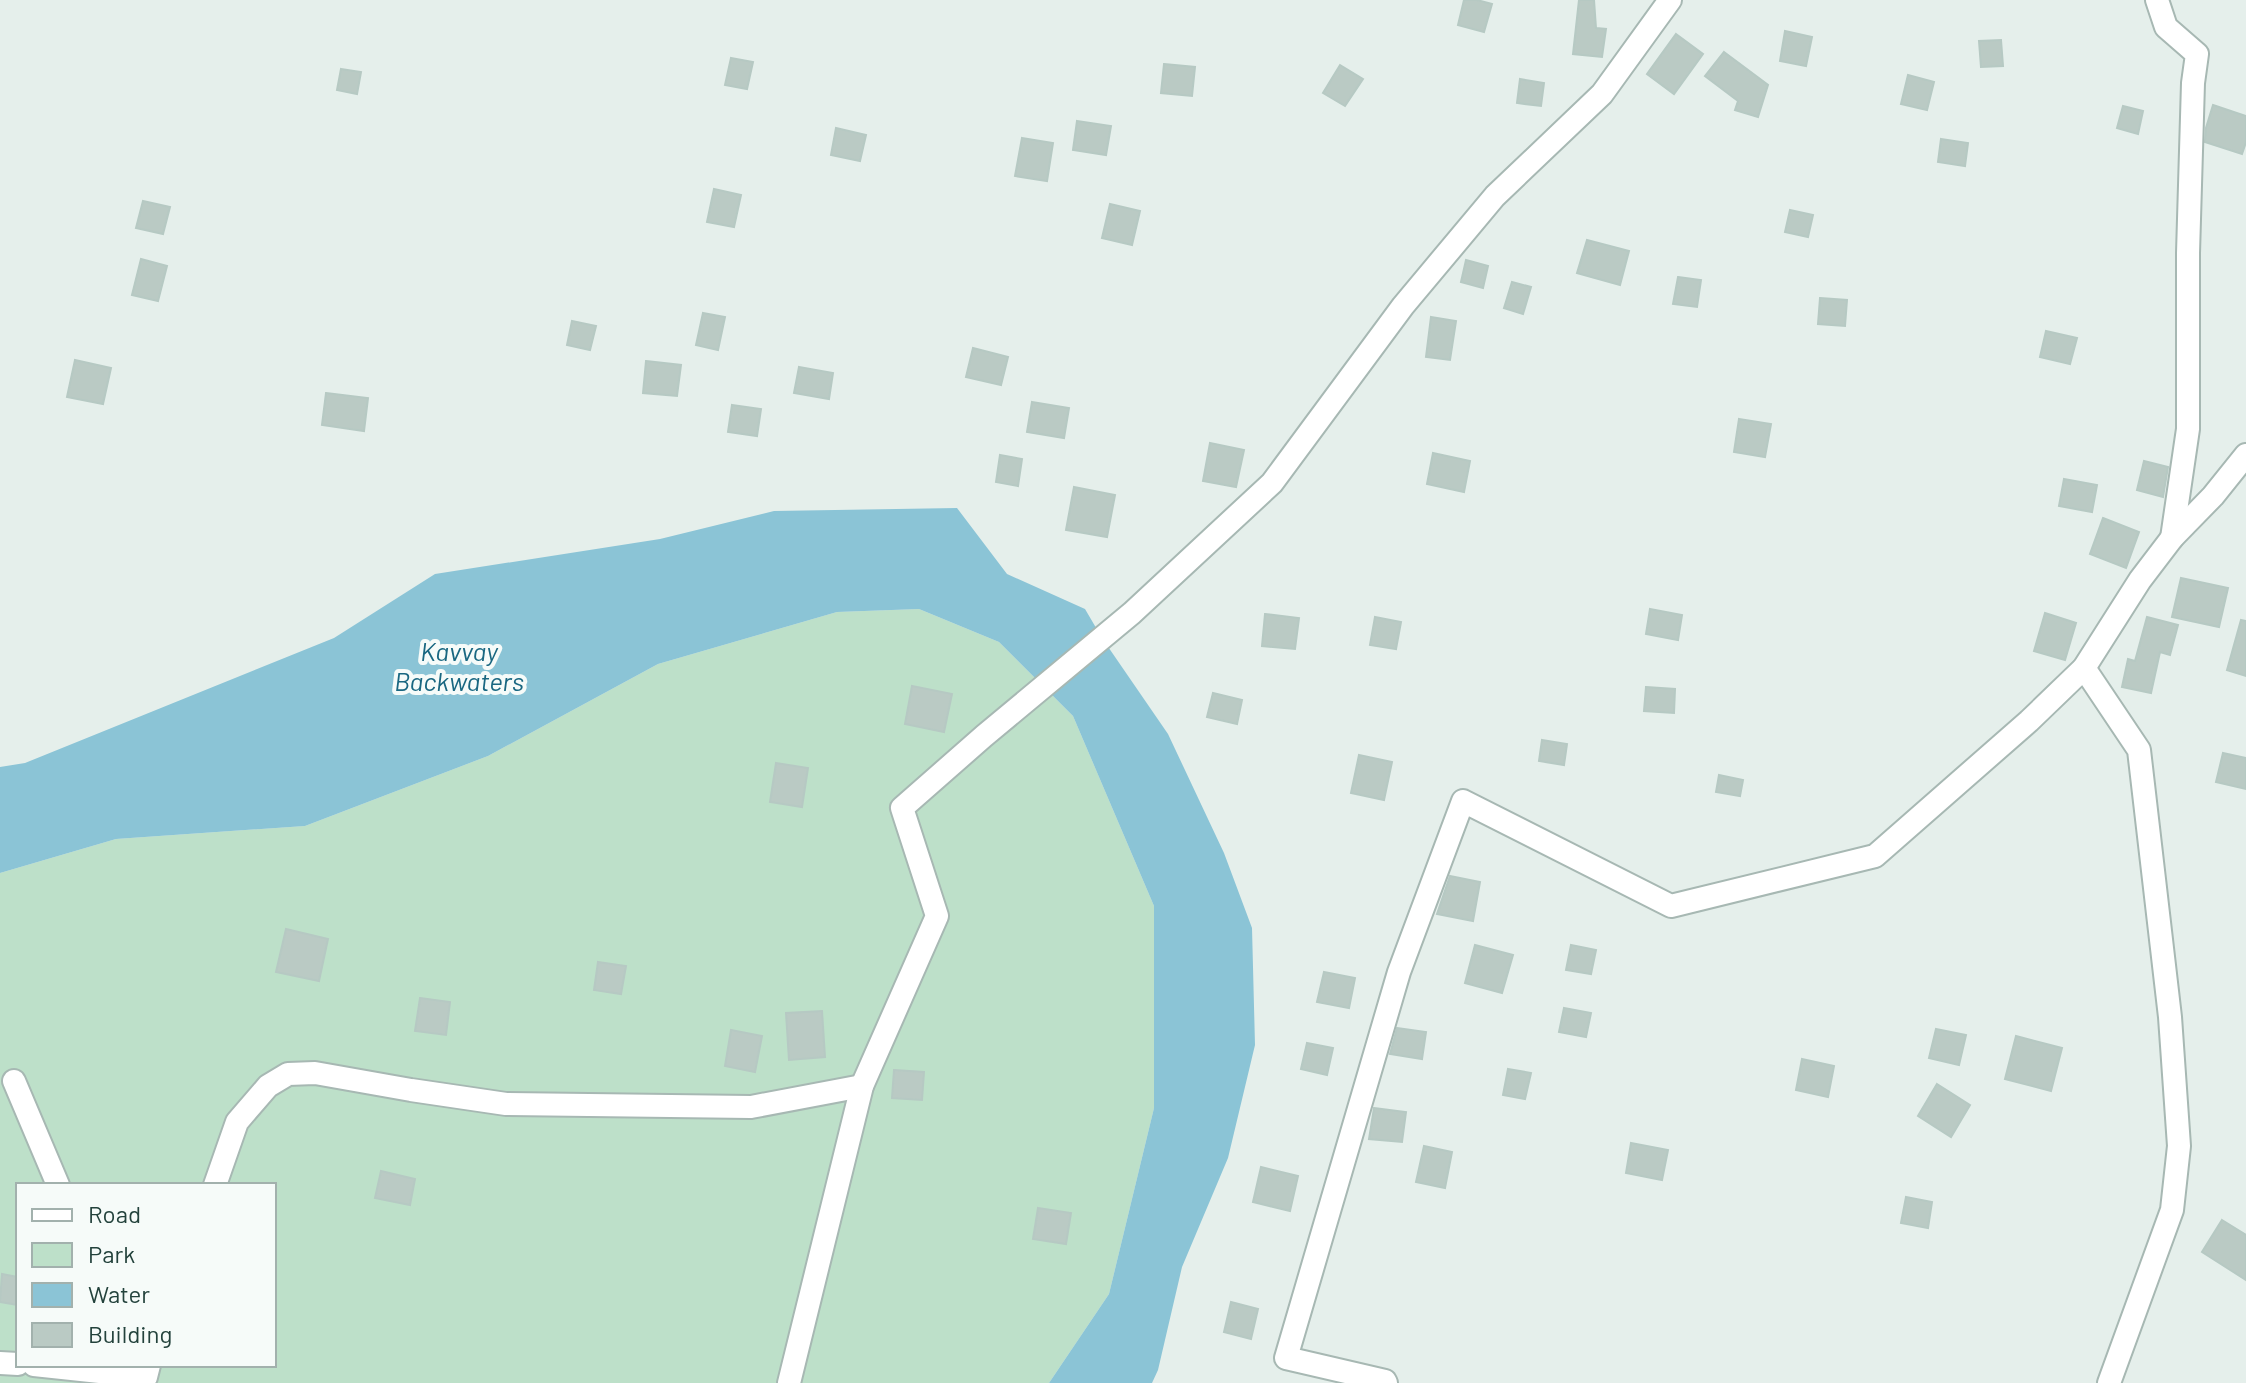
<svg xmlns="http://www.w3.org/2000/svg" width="2246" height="1383" font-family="Barlow,sans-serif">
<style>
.green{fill:#bde0c9;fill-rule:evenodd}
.water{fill:#8bc4d6}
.building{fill:#bacac4;stroke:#b6c9c3;stroke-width:2}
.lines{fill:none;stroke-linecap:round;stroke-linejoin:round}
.minor-casing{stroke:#a7b8b3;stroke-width:26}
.minor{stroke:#fff;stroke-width:22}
.labels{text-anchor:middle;stroke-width:8;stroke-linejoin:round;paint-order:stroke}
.water-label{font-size:26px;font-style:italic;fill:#196781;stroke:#f6fbf9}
</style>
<rect width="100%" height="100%" fill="#e5efeb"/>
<path class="green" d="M919 609 999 642 1073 716 1154 906V1108L1109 1294 1049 1383H0V873L116 839 305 826 488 756 658 664 837 612ZM18 1185H274V1365H18Z"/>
<path class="water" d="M957 508 1007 574 1085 609 1102 638 1168 734 1224 853 1252 928 1255 1045 1228 1158 1182 1267 1158 1370 1152 1383H1049L1109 1294 1154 1108V906L1073 716 999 642 919 609 837 612 658 664 488 756 305 826 116 839 0 873V767L25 763 334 638 435 574 660 539 774 511Z"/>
<g class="building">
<path d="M1464 0H1477L1492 4 1484 32 1458 25Z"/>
<path d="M1579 0H1594L1596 28 1606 29 1602 57 1573 54Z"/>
<path d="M1785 31 1812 37 1806 66 1780 61Z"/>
<path d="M1676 34 1703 54 1674 94 1647 74Z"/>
<path d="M2001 40 2003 66 1981 67 1979 41Z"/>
<path d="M1724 52 1768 85 1758 117 1735 110 1738 101 1705 76Z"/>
<path d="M731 58 753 62 747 89 725 85Z"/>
<path d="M1164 64 1195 67 1192 96 1161 93Z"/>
<path d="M1340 65 1363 79 1345 106 1323 93Z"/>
<path d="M341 69 361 72 357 94 337 90Z"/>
<path d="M1908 75 1934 82 1927 110 1901 104Z"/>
<path d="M1520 79 1544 83 1541 106 1517 103Z"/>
<path d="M2213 105 2246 116V142L2242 154 2205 142 2206 128Z"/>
<path d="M2123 106 2143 111 2138 134 2117 128Z"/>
<path d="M1077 121 1111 126 1106 155 1073 150Z"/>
<path d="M836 128 866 135 860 161 831 155Z"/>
<path d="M1022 138 1053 143 1047 181 1015 176Z"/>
<path d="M1941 139 1968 143 1965 166 1938 162Z"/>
<path d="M714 189 741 195 734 227 707 222Z"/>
<path d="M143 201 170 207 163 234 136 228Z"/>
<path d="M1110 204 1140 211 1132 245 1102 238Z"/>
<path d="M1790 210 1813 215 1808 237 1785 232Z"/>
<path d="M1587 240 1629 251 1620 285 1577 273Z"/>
<path d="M141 259 167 266 158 301 132 295Z"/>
<path d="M1466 260 1488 266 1483 288 1461 282Z"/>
<path d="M1678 277 1701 280 1697 307 1673 304Z"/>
<path d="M1512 282 1531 287 1523 314 1504 308Z"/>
<path d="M1820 298 1847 300 1845 326 1818 324Z"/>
<path d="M703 313 725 317 718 350 696 345Z"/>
<path d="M1431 317 1456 321 1450 360 1426 357Z"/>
<path d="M572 321 596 326 590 350 567 345Z"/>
<path d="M2046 331 2077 338 2070 364 2040 357Z"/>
<path d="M973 348 1008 357 1001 385 966 377Z"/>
<path d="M75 360 111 368 103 404 67 397Z"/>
<path d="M646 361 681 365 677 396 643 393Z"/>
<path d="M799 367 833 373 829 399 794 393Z"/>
<path d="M326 393 368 398 364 431 322 425Z"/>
<path d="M1032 402 1069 408 1064 438 1027 432Z"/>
<path d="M732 405 761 409 757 436 728 432Z"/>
<path d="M1739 419 1771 424 1765 457 1734 452Z"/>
<path d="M1210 443 1244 450 1236 487 1203 481Z"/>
<path d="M1433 453 1470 461 1464 492 1427 484Z"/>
<path d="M1000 455 1022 459 1018 486 996 482Z"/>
<path d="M2144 461 2168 467 2163 497 2137 490Z"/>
<path d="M2064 479 2097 485 2092 512 2059 506Z"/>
<path d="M1074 487 1115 495 1107 537 1066 530Z"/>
<path d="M2103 518 2139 532 2126 568 2090 554Z"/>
<path d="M2181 578 2228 588 2219 627 2172 617Z"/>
<path d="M1650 609 1682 615 1678 640 1646 634Z"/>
<path d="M2045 613 2076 623 2065 660 2034 651Z"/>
<path d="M1265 614 1299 618 1295 649 1262 646Z"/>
<path d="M1375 617 1401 622 1396 649 1370 645Z"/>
<path d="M2147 617 2178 625 2170 655 2160 652 2151 693 2122 687 2128 659 2135 661Z"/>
<path d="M2241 620 2246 621V676L2227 670Z"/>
<path d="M912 686 952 694 944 732 905 724Z"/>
<path d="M1646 687 1675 689 1674 713 1644 711Z"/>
<path d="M1213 693 1242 700 1237 724 1207 717Z"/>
<path d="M1542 740 1567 744 1564 765 1539 761Z"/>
<path d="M2223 753 2246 758V789L2216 782Z"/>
<path d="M1359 755 1392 762 1384 800 1351 793Z"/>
<path d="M776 763 808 768 802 807 770 802Z"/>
<path d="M1719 775 1743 780 1740 796 1716 792Z"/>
<path d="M1450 876 1480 882 1473 921 1437 914Z"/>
<path d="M286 929 328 939 319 981 276 972Z"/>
<path d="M1475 945 1513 955 1502 993 1465 983Z"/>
<path d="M1571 945 1596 950 1591 974 1566 970Z"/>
<path d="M598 962 626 966 621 994 594 990Z"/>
<path d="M1324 972 1355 978 1349 1008 1317 1002Z"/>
<path d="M420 998 450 1002 446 1035 415 1031Z"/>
<path d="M1564 1008 1591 1013 1586 1037 1559 1032Z"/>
<path d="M822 1011 825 1057 789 1060 786 1013Z"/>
<path d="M1397 1028 1426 1032 1422 1059 1390 1054Z"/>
<path d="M1936 1029 1966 1035 1959 1065 1929 1058Z"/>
<path d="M731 1030 762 1036 755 1072 725 1066Z"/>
<path d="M2016 1036 2062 1048 2051 1091 2005 1079Z"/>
<path d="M1307 1043 1333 1048 1327 1075 1301 1069Z"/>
<path d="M1802 1059 1834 1066 1828 1097 1796 1090Z"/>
<path d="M1508 1069 1531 1073 1525 1099 1503 1095Z"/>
<path d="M894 1070 924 1072 922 1100 892 1098Z"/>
<path d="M1937 1084 1970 1105 1951 1137 1918 1116Z"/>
<path d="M1374 1108 1406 1112 1402 1142 1369 1139Z"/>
<path d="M1631 1143 1668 1150 1662 1180 1626 1173Z"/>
<path d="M1424 1146 1452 1152 1445 1188 1416 1182Z"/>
<path d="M1261 1167 1298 1176 1290 1211 1253 1202Z"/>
<path d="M381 1171 415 1179 410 1205 375 1198Z"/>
<path d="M1906 1197 1932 1202 1928 1228 1901 1223Z"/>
<path d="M1038 1208 1071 1213 1066 1244 1033 1239Z"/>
<path d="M2222 1220 2246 1235V1280L2202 1252Z"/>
<path d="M2 1274 18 1277V1305L0 1302Z"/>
<path d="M1231 1302 1258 1309 1251 1339 1224 1332Z"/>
</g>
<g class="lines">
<defs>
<g id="minor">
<path d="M2157 0 2166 27 2197 54 2193 83 2188 253V429L2172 538"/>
<path d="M2084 668 2139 750 2170 1017 2179 1146 2172 1210 2109 1383"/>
<path d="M14 1081 58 1185"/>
<path d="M215 1185 237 1122 268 1086 288 1074 315 1073 411 1090 506 1104 751 1107 862 1086"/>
<path d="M0 1363 18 1364"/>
<path d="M34 1365 146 1377 149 1365"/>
<path d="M789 1383 862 1086 937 916 902 808 984 736 1132 613 1272 483 1403 306 1495 196 1602 94 1670 0"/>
<path d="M1386 1383 1385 1381 1286 1358 1399 972 1463 801 1671 906 1875 856 2029 721 2084 668 2140 580 2172 538 2213 496 2246 455"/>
</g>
</defs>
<use href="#minor" class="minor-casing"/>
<use href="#minor" class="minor"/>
</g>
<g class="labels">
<g class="water-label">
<text x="459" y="661">Kavvay<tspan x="459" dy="30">Backwaters</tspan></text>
</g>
</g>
<rect x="16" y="1183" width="260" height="184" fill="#f6fbf9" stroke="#a2b1ad" stroke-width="2"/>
<rect x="32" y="1209" width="40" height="12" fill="#ffffff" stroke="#a2b1ad" stroke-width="2"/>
<text x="88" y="1223" font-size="24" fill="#23423c">Road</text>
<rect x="32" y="1243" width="40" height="24" fill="#bde0c9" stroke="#a2b1ad" stroke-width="2"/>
<text x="88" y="1263" font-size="24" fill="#23423c">Park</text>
<rect x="32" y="1283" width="40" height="24" fill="#8bc4d6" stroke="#a2b1ad" stroke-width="2"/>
<text x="88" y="1303" font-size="24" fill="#23423c">Water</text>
<rect x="32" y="1323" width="40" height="24" fill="#bacac4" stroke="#a2b1ad" stroke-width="2"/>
<text x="88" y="1343" font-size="24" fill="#23423c">Building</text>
</svg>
